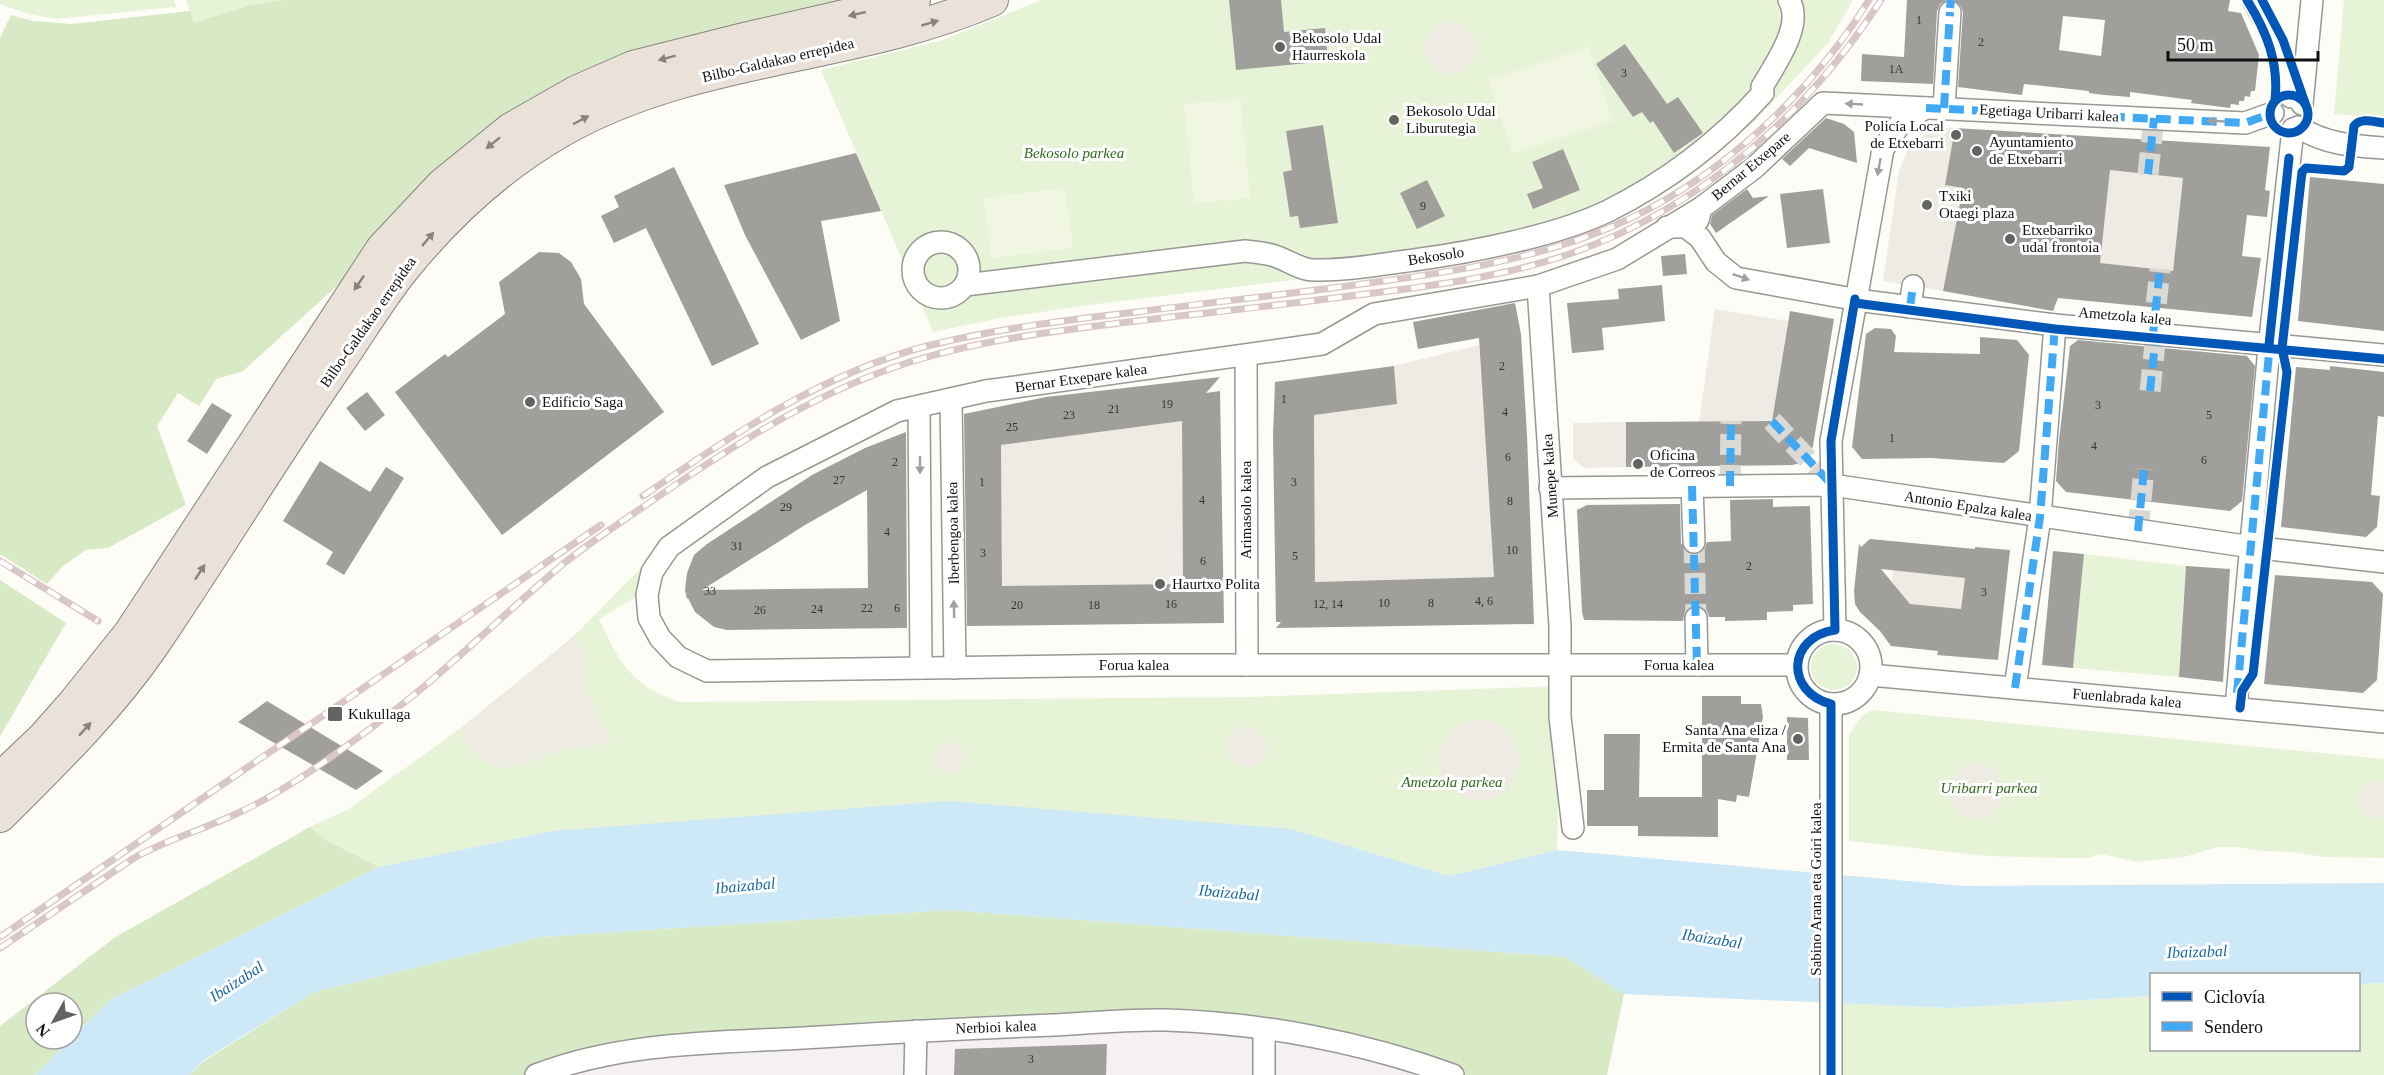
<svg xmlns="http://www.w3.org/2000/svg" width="2384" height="1075" font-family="'Times New Roman',serif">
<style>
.industrial{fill:#f5f0f3}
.green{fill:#e7f3d7}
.forest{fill:#d8eac5}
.pitch{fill:#f0f6e1}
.plaza{fill:#edebe2}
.water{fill:#cde8f7}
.building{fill:#a19f9c;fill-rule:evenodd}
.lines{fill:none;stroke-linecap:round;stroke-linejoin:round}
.minor-tunnel{stroke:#dad9d4;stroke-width:21;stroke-dasharray:21 10;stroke-linecap:butt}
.minor-casing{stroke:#979795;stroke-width:24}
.highway-casing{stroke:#858482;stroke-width:34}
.minor{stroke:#fffffe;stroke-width:21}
.highway{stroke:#eae1d8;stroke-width:32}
.rail-casing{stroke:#d9c6c7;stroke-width:7}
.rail{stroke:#fff;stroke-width:4.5;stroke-dasharray:14;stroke-linecap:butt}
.quiet{stroke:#3fa9f5;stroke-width:8;stroke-dasharray:15 8;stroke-linecap:butt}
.cycleway-casing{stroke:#fff;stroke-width:13}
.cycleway{stroke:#0057b8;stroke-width:9}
.oneway{fill:#88837e}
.oneway2{fill:#a0a09f}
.poi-dot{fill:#646362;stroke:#fff;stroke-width:2}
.labels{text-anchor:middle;stroke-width:6;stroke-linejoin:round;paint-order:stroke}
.number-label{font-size:12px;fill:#353434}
.poi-label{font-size:15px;fill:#111;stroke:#fff;text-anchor:start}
.street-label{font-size:15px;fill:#111;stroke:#fff}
.park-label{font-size:15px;font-style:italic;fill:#2f6b1f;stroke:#fff}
.water-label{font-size:16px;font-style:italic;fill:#1768a6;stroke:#fff}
</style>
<rect width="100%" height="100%" fill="#fdfcf7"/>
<path class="industrial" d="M1264 1029 1424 1075H536L568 1064 916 1031Z"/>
<g class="green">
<path d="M0 0H174L176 7 56 19 28 14 0 4Z"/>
<path d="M186 0H283L250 5 193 24Z"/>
<path d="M1041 0H1853L1828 43 1751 125 1629 210 1423 264 1089 305 1000 318 933 332 821 70 943 40Z"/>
<path d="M2344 0H2384V118L2334 114Z"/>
<path d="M2084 554 2186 566 2179 677 2073 668Z"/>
<path d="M640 569 636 597 599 619C619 663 633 687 680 702L1247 697 1561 686 1557 850 1449 876 1291 829 552 831 379 867 324 839 310 827 347 810 461 728 574 636Z"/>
<circle cx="1834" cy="667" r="23"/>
<path d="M1873 710 2384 759V858L2325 857 2293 852 2261 851 2237 847H2218L2184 857 2137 862 2101 854 2088 858H2067L1987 856 1849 841V735L1863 715Z"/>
<path d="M2384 983V1075H1834L1835 1003 1951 1008 2151 996 2152 1050H2358L2359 984Z"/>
</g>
<g class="forest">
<path d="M283 0H860L778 18 347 277 243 371 216 379 199 406 178 393 157 426 186 505 108 548 86 550 63 566 47 584 0 554V38L11 15 33 21 71 24 190 11 194 23 250 5Z"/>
<path d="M0 580 66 623 0 736Z"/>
<path d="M310 827 324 839 379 867 110 1000 72 1038V1003H36V1039H71L35 1075H0V1026L114 938Z"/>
<path d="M950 910 1566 957 1624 994 1607 1075H1453L1264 1029 916 1031 568 1064 536 1075H189L204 1061 314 992 541 937Z"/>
</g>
<g class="pitch">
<path d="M1588 47 1613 121 1513 154 1488 80Z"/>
<path d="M1240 99 1250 198 1194 203 1184 104Z"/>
<path d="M1065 188 1073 248 991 258 984 198Z"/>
</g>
<g class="plaza">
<circle cx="1450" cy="48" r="26"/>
<path d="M1933 128H1955L1945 184 1963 188 1943 291 1883 281 1899 171 1909 147Z"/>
<path d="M2110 170 2183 178 2173 271 2100 263Z"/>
<path d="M1715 309 1788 321 1772 421 1699 422Z"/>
<path d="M1479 345 1494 577 1315 582 1314 415 1397 404 1394 366Z"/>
<path d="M1182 421 1183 584 1002 586 1001 445Z"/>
<path d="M1626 422V467L1584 468 1573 459V423Z"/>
<path d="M1893 570 1965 578 1961 609 1910 604 1892 582Z"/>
<path d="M574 636 585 653 586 688 602 725 612 740 589 747 564 749 514 768 495 766 482 760 464 740 461 728Z"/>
<circle cx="1479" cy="760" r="40"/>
<circle cx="1247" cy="747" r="20"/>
<circle cx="949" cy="758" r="15"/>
<circle cx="1977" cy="791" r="28"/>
<path d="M2373 780 2384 782V817L2382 818H2374L2366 814 2361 809 2358 801 2362 788Z"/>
</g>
<path class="water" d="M949 801 1291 829 1449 876 1557 850 1964 886 2384 883V983L2359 984 2358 974H2152L2151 996 1951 1008 1624 994 1565 957 950 910 541 937 314 992 204 1060 189 1075H35L110 1000 379 867 552 831Z"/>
<g class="building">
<path d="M1229 0H1281L1284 32 1325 28 1328 61 1236 70Z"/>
<path d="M1907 0H1947L1940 4 1937 11 1933 84 1861 81 1862 54 1904 57Z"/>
<path d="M1953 0H2230L2228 11 2241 13 2259 55 2255 91H2251L2250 97 2245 96 2244 101H2239V105L2231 104 2230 108 2191 103 2192 100 2130 92V97L2104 95 2089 93V91L2024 84 2022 95 1958 87 1963 12 1961 6ZM2063 16 2105 20 2101 56 2059 50Z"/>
<path d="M1625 44 1667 104 1678 97 1703 133 1674 153 1653 121 1650 123 1642 112 1633 117 1596 64Z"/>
<path d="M1826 118 1844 124 1854 132 1857 163 1809 148 1790 166 1782 159Z"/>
<path d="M1323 125 1338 223 1300 228 1298 216 1290 217 1283 172 1292 170 1286 131Z"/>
<path d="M1955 128 2270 147 2265 190 2270 191 2267 217 2247 215 2242 256 2261 258 2252 317 2058 298 2053 311 1943 291 1963 188 1945 185ZM2110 170 2183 178 2173 271 2100 263Z"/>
<path d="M1563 149 1580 190 1533 209 1527 194 1543 188 1532 162Z"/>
<path d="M856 153 881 211 821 221 840 321 801 340 745 235 724 185Z"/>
<path d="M674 167 759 344 712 366 646 228 614 243 601 216 619 207 614 196Z"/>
<path d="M2310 177 2384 184V331L2298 321Z"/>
<path d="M1427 180 1445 216 1417 229 1400 193Z"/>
<path d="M1747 189 1753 198 1769 196 1716 233 1710 224 1712 215Z"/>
<path d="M1823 189 1830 243 1787 248 1780 194Z"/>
<path d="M539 252 559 253 571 262 581 279 584 304 664 412 502 535 395 392 445 354 448 357 505 314 499 282Z"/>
<path d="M1685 254 1687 274 1663 276 1661 256Z"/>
<path d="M1662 285 1665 321 1602 328 1604 350 1572 353 1567 303 1619 299 1618 289Z"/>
<path d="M1515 303 1521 334 1527 435 1534 624 1276 628 1281 622H1276L1273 435 1275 382 1394 366 1397 404 1314 415 1315 582 1494 577 1479 338 1418 349 1413 322Z"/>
<path d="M1790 311 1834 319 1813 446 1809 457 1802 463 1792 465 1626 467V422L1772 421Z"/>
<path d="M1875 328 1891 329 1896 336 1894 352 1980 354V337L2017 340 2029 355 2019 451 2004 463 1931 458 1862 459 1852 447 1866 334Z"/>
<path d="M2078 340 2247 356 2255 366 2242 501 2230 511 2066 492 2056 481 2059 440 2070 346Z"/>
<path d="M2330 366 2384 372V417L2378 416 2371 495 2380 496 2377 527 2366 537 2281 527 2296 367 2330 370Z"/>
<path d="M1220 377 1206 393 1220 391 1224 623 967 626 964 414 1046 397ZM1182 421 1183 584 1002 586 1001 445Z"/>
<path d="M367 392 385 415 365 431 346 408Z"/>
<path d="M212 403 232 415 207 454 187 441Z"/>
<path d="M906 432 907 628 727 630 714 627 695 612 688 598 687 599 685 590 687 573 694 555 707 544 812 475 865 448ZM867 490 868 588 702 590 805 525Z"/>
<path d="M320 461 370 492 386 467 404 478 344 575 326 564 333 552 283 521Z"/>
<path d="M1773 499V507L1810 506 1813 604 1793 605V611L1767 612V620L1725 621V617H1709L1707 611 1696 605 1690 607 1685 611 1683 621 1584 620 1582 612 1577 510 1587 505 1680 504 1681 543 1688 553 1695 555 1705 548 1707 542 1731 541 1730 500Z"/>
<path d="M1870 539 1975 549V547L2010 550 1998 660 1937 655 1938 651 1891 646 1880 631 1860 612 1855 604 1854 591 1859 544 1861 547ZM1881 569 1965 578 1961 609 1910 604Z"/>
<path d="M2053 551 2084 554 2073 668 2042 665Z"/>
<path d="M2186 566 2230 569 2223 682 2179 677Z"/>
<path d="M2275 575 2372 582 2383 594 2377 680 2363 693 2264 684Z"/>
<path d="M1702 696H1741V704H1761L1763 717 1749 797 1737 795 1736 802 1718 799V837L1638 836V826H1587V790H1604V734H1640L1639 797H1702Z"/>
<path d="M267 701 383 771 356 790 238 722Z"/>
<path d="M1787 717 1808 718 1809 760H1787Z"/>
<path d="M1107 1044 1106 1075H954L955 1049Z"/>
</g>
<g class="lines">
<g class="minor-tunnel">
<path d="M2148 174 2154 118"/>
<path d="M2153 334 2160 269"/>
<path d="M2150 391 2156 334"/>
<path d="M1772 421 1832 485"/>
<path d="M1730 486 1731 421"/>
<path d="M2138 531 2144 469"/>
<path d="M1694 542 1696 618"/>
</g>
<defs>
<g id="minor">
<path d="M2253 0 2275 38 2284 62 2291 97"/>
<path d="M2302 104 2312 0"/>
<path d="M1944 108 1950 12"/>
<path d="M2298 127C2325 144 2353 146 2384 148"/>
<path d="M1701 208 1617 259 1538 286 1374 314 1322 344 986 391 897 411 767 477 669 547 652 572 647 595 649 618 660 638 678 657 707 671 1137 665H1797"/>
<path d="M1698 220 1701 208 1754 168 1823 103 2245 123 2273 113"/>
<path d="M1667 227H1686L1700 238 1716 262 1736 278 1864 301 2055 325 2384 355"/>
<circle cx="941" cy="270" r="28"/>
<path d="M965 285 1245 251C1253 252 1263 253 1272 255 1286 259 1300 270 1314 270 1348 271 1381 264 1414 260 1472 252 1556 236 1608 211 1666 182 1720 141 1763 93L1762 87C1775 64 1804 25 1789 0"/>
<path d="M1538 286 1560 626V717L1573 828"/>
<path d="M1910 307 1913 286"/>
<path d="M1246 355 1247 665"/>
<path d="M951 399 955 668"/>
<path d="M919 407 921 668"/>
<path d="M1692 486 1694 542"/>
<path d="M1550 488 1832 485 2252 547 2384 562"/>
<path d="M1696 618 1697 665"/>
<path d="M1835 630 1831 441 1883 149 1902 121 1926 108"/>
<circle cx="1834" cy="667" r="37"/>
<path d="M1870 675 2384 722"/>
<path d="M2015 688 2040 517 2055 325"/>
<path d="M1831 704V1075"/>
<path d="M2236 707 2269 348 2293 129"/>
<path d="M1264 1029V1075"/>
<path d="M536 1075C626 1040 726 1043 821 1037 899 1032 976 1028 1054 1025 1091 1023 1129 1019 1166 1020 1262 1023 1363 1042 1453 1075"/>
<path d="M915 1075 916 1031"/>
</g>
<g id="highway">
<path d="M0 779 44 737 74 703 130 633 382 249 442 185 511 129 576 92 633 67 744 39 914 0"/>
<path d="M0 816C54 762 109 709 153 645 215 554 272 459 335 368 358 335 379 299 404 268 448 214 500 166 561 131 694 55 853 60 992 0"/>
</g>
</defs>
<use href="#minor" class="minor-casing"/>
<use href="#highway" class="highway-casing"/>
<use href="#minor" class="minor"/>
<use href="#highway" class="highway"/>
<defs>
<g id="rail">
<path d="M643 496C731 436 821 374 927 346 995 329 1066 320 1137 312 1214 302 1291 294 1369 283 1451 272 1532 260 1609 228 1715 183 1808 98 1869 0"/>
<path d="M0 561 98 621"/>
<path d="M0 937 601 525"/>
<path d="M0 948 134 858C166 840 202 830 236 814 284 792 329 759 371 728 440 678 499 618 563 564 594 539 629 517 662 494 740 441 819 391 910 362 980 340 1055 331 1128 322 1205 313 1282 305 1358 295 1432 286 1505 277 1575 252 1704 205 1807 114 1881 0"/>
</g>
</defs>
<use href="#rail" class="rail-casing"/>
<use href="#rail" class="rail"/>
<g class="quiet">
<path d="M1950 8 1951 0"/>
<path d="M1926 108 2245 123 2273 113"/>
<path d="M1944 108 1950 12"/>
<path d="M2148 174 2154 118"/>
<path d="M1910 307 1913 286"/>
<path d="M2153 334 2160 269"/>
<path d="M2150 391 2156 334"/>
<path d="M1772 421 1832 485"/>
<path d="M1692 486 1697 665"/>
<path d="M1730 486 1731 421"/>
<path d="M2138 531 2144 469"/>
<path d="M2015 688 2040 517 2055 325"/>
<path d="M2237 693 2270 343"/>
</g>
<defs>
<g id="cycleway">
<path d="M2247 0C2267 32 2279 63 2275 100"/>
<path d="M2262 0 2283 40 2305 103"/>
<circle cx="2289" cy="114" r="19"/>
<path d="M1855 303 2055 329 2384 359"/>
<path d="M2269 345 2289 158"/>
<path d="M2240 708 2242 691 2253 674 2287 372 2282 348 2302 172 2306 168 2344 171 2349 167 2354 126C2361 117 2374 122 2384 123"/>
<path d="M1831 1075V704C1785 692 1787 637 1835 630L1831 441 1855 299"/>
</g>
</defs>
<use href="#cycleway" class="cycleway-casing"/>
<use href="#cycleway" class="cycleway"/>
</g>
<defs><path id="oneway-solid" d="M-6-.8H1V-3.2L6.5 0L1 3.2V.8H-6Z" transform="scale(1.5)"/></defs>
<g class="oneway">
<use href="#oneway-solid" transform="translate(857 14) rotate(167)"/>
<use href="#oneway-solid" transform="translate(930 23) rotate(-16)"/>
<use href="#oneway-solid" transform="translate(667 58) rotate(165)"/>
<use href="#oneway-solid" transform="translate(581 120) rotate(-28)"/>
<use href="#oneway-solid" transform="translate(493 143) rotate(141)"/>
<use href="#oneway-solid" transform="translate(428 239) rotate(-50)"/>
<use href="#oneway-solid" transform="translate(359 283) rotate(124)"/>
<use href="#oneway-solid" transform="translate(200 572) rotate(-57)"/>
<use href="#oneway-solid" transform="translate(85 729) rotate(-48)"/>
</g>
<g class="oneway2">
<use href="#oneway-solid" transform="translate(1854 104) rotate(-177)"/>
<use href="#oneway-solid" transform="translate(2216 121) rotate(-177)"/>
<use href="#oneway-solid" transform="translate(1879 167) rotate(100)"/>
<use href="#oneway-solid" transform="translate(1741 277) rotate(19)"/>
<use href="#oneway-solid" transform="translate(920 465) rotate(90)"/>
<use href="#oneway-solid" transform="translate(954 609) rotate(-91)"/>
</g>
<g class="poi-dot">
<circle cx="1280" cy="47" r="6"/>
<circle cx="1394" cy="120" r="6"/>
<circle cx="1956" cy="135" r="6"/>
<circle cx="1977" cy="151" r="6"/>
<circle cx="1927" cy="205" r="6"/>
<circle cx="2010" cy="239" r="6"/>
<circle cx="530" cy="402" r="6"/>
<circle cx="1638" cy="464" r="6"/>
<circle cx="1160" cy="584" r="6"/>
<rect x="327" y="706" width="16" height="16" rx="3"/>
<circle cx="1798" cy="739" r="6"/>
</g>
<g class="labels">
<g class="number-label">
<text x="1919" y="24">1</text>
<text x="1981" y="46">2</text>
<text x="1896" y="73">1A</text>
<text x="1624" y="77">3</text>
<text x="1423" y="210">9</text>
<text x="1502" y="370">2</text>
<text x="1284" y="403">1</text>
<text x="1167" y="408">19</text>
<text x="2098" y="409">3</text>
<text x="1114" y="413">21</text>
<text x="1505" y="416">4</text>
<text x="1069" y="419">23</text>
<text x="2209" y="419">5</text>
<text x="1012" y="431">25</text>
<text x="1892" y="442">1</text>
<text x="2094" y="450">4</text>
<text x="1508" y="461">6</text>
<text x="2204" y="464">6</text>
<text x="895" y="466">2</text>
<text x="839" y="484">27</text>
<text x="982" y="486">1</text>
<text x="1294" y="486">3</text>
<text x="1202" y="504">4</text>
<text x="1510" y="505">8</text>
<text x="786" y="511">29</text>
<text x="887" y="536">4</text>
<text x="737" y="550">31</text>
<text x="1512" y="554">10</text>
<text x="983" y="557">3</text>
<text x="1295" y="560">5</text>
<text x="1203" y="565">6</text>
<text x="1749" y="570">2</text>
<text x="710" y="595">33</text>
<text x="1984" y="596">3</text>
<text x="1484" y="605">4, 6</text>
<text x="1384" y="607">10</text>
<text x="1431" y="607">8</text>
<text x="1171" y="608">16</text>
<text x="1328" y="608">12, 14</text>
<text x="1017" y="609">20</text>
<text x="1094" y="609">18</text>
<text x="867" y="612">22</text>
<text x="897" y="612">6</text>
<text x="817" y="613">24</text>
<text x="760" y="614">26</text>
<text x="1031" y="1063">3</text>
</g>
<g class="poi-label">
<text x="1292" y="43">Bekosolo Udal<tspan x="1292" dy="17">Haurreskola</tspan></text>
<text x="1406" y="116">Bekosolo Udal<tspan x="1406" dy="17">Liburutegia</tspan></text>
<text x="1944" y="131" text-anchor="end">Policía Local<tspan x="1944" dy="17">de Etxebarri</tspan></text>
<text x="1989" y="147">Ayuntamiento<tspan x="1989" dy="17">de Etxebarri</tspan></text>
<text x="1939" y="201">Txiki<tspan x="1939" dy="17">Otaegi plaza</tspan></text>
<text x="2022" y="235">Etxebarriko<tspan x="2022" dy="17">udal frontoia</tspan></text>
<text x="542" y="407">Edificio Saga</text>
<text x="1650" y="460">Oficina<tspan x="1650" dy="17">de Correos</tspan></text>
<text x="1172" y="589">Haurtxo Polita</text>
<text x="348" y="719">Kukullaga</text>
<text x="1786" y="735" text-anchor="end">Santa Ana eliza /<tspan x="1786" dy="17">Ermita de Santa Ana</tspan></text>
</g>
<g class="street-label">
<text transform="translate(778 60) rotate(-13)" y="5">Bilbo-Galdakao errepidea</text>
<text transform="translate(2049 113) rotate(3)" y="5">Egetiaga Uribarri kalea</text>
<text transform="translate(1751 166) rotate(-40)" y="5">Bernar Etxepare</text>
<text transform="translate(1436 256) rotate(-9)" y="5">Bekosolo</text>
<text transform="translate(2125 316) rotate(5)" y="5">Ametzola kalea</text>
<text transform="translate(368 322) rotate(-55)" y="5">Bilbo-Galdakao errepidea</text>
<text transform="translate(1081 378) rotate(-8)" y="5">Bernar Etxepare kalea</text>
<text transform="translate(1550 476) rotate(-94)" y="5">Munepe kalea</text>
<text transform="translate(1968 506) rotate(9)" y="5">Antonio Epalza kalea</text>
<text transform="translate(1246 510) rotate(-90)" y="5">Arimasolo kalea</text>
<text transform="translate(953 533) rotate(-91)" y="5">Iberbengoa kalea</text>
<text x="1134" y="670">Forua kalea</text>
<text x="1679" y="670">Forua kalea</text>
<text transform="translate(2127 698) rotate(5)" y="5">Fuenlabrada kalea</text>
<text transform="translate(1816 889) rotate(-90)" y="5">Sabino Arana eta Goiri kalea</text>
<text transform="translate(996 1027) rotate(-2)" y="5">Nerbioi kalea</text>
</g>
<g class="park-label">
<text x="1074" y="158">Bekosolo parkea</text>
<text x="1452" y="787">Ametzola parkea</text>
<text x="1989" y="793">Uribarri parkea</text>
</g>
<g class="water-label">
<text transform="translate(745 885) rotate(-5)" y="6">Ibaizabal</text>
<text transform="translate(1229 892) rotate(5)" y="6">Ibaizabal</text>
<text transform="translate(1712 938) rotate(9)" y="6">Ibaizabal</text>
<text transform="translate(2197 951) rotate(-2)" y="6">Ibaizabal</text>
<text transform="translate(236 981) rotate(-33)" y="6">Ibaizabal</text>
</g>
</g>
<rect x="2150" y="973" width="210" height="78" fill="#ffffff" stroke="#a0a0a0" stroke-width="1.5"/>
<rect x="2162" y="992" width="30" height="9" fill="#0057b8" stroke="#a0a0a0" stroke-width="1.5"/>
<text x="2204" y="1003" font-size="18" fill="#111111">Ciclovía</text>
<rect x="2162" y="1022" width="30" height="9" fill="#3fa9f5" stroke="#a0a0a0" stroke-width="1.5"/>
<text x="2204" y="1033" font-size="18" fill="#111111">Sendero</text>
<g transform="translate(54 1021) rotate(230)"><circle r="28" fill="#ffffff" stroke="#a0a0a0" stroke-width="1.5"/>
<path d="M0-4.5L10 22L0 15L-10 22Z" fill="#646362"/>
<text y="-9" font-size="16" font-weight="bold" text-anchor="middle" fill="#111111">N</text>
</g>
<path d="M2168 51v9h150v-9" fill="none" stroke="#111111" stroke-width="3"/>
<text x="2177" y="51" font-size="18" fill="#111111" stroke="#ffffff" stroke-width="4.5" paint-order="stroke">50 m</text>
</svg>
